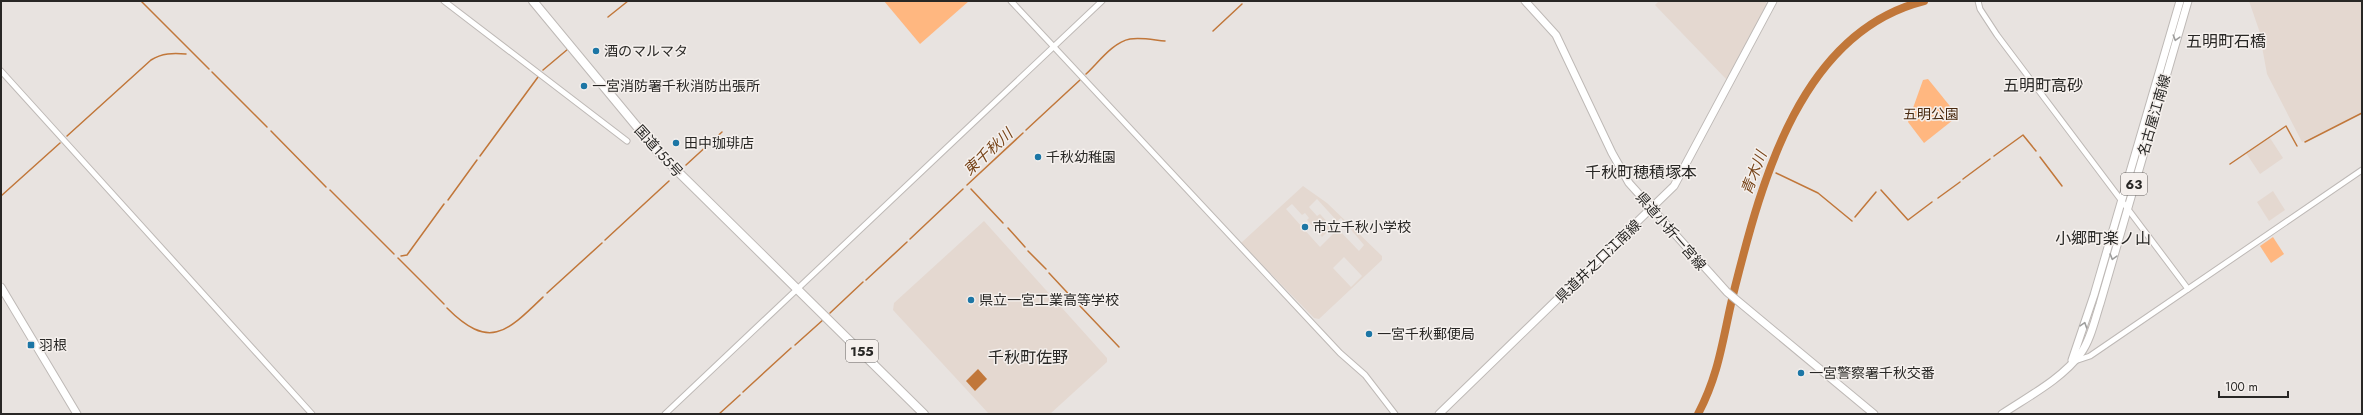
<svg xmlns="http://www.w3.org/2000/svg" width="2363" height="415" font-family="Jost,'Noto Sans JP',sans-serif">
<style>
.built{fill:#e4d8d0;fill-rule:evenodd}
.green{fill:#ffb780}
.water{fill:#c1773a}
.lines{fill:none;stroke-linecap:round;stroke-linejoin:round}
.stream{stroke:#c1773a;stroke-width:1.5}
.river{stroke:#c1773a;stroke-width:8}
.minor-casing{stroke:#beb9b6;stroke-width:7}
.major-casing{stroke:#beb9b6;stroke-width:9}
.highway-casing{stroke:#beb9b6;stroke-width:10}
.minor{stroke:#fff;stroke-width:5}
.major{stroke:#fff;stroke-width:7}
.highway{stroke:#fff;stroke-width:8}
.oneway{stroke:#9e9e9d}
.poi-dot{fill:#1c76a5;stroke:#f5f0ed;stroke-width:1.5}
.labels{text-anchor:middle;stroke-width:3;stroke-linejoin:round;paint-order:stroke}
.shield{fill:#f5f0ed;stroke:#666361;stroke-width:1}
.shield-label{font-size:13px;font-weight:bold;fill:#282725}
.poi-label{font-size:14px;fill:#282725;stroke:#f5f0ed;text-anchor:start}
.park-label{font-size:14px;fill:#492a10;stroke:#f5f0ed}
.street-label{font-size:14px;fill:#282725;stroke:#f5f0ed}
.water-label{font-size:15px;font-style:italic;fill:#774419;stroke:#f5f0ed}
.quarter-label{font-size:16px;fill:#282725;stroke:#f5f0ed}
</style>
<rect width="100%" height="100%" fill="#e8e3e0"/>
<g class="built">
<path d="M1659 1H1765L1768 5 1728 81 1655 5Z"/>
<path d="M2249 1H2362V113L2302 142 2267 74 2259 30Z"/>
<path d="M2270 138 2283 158 2260 174 2246 153Z"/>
<path d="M1303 186 1327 203 1382 256V260L1319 319 1314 318 1241 243ZM1317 199 1337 221 1341 218 1364 245 1359 251 1338 229 1320 247 1286 209 1292 204 1302 215 1305 213 1309 218 1307 220 1322 237 1332 227 1320 214 1317 216 1309 207ZM1344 257 1362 276 1351 287 1333 268Z"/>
<path d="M2273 191 2285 210 2269 221 2257 202Z"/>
<path d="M984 221 1107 358V362L1050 414H989L893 310 894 303Z"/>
</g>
<g class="green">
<path d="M884 1H969L920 44Z"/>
<path d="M1928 79 1958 116 1924 143 1908 122 1923 80Z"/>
<path d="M2273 237 2284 254 2271 263 2260 246Z"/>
</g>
<path class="water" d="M978 369 987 379 975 391 966 381Z"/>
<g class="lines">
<g class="stream">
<path d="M141 1 209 69"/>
<path d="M608 17 628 1"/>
<path d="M1213 31 1242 4"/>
<path d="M543 70 568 49"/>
<path d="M212 72 267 127"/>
<path d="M1086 74C1098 63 1113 42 1130 39 1141 37 1154 40 1165 41"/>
<path d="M1026 130 1080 80"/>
<path d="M271 131 326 187"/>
<path d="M67 136 151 60C162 53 173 53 186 54"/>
<path d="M2305 142 2362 113"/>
<path d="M480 156 538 77"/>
<path d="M1994 156 2023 135 2036 151"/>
<path d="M2040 157 2062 186"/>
<path d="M2230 164 2286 126 2297 146"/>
<path d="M686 165 722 132"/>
<path d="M1776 173 1818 193 1852 221"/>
<path d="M1963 179 1990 159"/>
<path d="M967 185 1023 133"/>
<path d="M971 189 1003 223"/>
<path d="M330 190 394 254"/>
<path d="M1881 190 1908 220 1932 202"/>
<path d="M1 196 60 143"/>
<path d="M1938 198 1960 182"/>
<path d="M448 200 477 160"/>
<path d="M1855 217 1876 192"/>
<path d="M1008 228 1025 247"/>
<path d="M910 239 963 189"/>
<path d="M605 240 669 181"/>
<path d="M1028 251 1046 269"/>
<path d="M401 256 407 255 444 204"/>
<path d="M398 258 444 304"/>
<path d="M1049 273 1077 303"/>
<path d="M866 280 907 242"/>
<path d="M547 293 602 243"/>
<path d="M1080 306 1119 347"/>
<path d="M447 308C489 350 506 333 543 297"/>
<path d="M830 313 863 282"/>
<path d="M795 345 824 319"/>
<path d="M743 392 791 348"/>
<path d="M719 414 740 395"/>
</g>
<path class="river" d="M1698 414C1721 370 1723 334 1735 287 1762 180 1801 32 1924 1"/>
<defs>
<g id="minor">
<path d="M444 1 627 141"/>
<path d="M1011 1 1340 353 1365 375 1395 414"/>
<path d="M1978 1 1980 9 1997 35 2188 289"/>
<path d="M1 71 312 414"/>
<path d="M2075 361 2090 356 2362 170"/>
<path d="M665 414 1102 1"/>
</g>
<g id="major">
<path d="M1525 1 1556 35 1612 153 1629 183 1727 292 1874 414"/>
<path d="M1 287 77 414"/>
<path d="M2072 360 2094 295 2180 1"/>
<path d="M1439 414 1674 186 1773 1"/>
<path d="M2002 414C2029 396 2062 379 2081 353 2091 339 2095 319 2100 304L2188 1"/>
</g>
<path id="highway" d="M533 1 658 152 924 414"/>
</defs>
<use href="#minor" class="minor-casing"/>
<use href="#major" class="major-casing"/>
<use href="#highway" class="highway-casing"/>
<use href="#minor" class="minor"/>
<use href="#major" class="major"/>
<use href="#highway" class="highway"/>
</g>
<defs><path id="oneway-chevron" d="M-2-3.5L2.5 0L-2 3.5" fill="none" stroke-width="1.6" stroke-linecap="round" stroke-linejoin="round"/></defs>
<g class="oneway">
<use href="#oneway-chevron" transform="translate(2176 38) rotate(107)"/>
<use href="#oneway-chevron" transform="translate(2113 257) rotate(106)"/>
<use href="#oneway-chevron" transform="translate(2084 325) rotate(-72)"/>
</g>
<g class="poi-dot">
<circle cx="596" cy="51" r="4"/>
<circle cx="584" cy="86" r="4"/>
<circle cx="676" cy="143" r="4"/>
<circle cx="1038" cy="157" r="4"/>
<circle cx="1305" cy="227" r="4"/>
<circle cx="971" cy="300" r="4"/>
<circle cx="1369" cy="334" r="4"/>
<rect x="27" y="341" width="8" height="8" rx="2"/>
<circle cx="1801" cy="373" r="4"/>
</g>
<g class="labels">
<g class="shield">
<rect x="2121" y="173" width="26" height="22" rx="3"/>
<rect x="846" y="340" width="32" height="22" rx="3"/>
</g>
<g class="shield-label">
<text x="2134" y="189">63</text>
<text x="862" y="356">155</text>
</g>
<g class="poi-label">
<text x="604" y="56">酒のマルマタ</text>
<text x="592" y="91">一宮消防署千秋消防出張所</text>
<text x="684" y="148">田中珈琲店</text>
<text x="1046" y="162">千秋幼稚園</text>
<text x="1313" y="232">市立千秋小学校</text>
<text x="979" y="305">県立一宮工業高等学校</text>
<text x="1377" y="339">一宮千秋郵便局</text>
<text x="39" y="350">羽根</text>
<text x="1809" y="378">一宮警察署千秋交番</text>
</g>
<g class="park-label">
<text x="1931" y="119">五明公園</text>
</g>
<g class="street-label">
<text transform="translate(2154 115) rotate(-74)" y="5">名古屋江南線</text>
<text transform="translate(659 151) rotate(48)" y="5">国道155号</text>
<text transform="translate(1671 231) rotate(49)" y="5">県道小折一宮線</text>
<text transform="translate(1598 261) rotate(-44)" y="5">県道井之口江南線</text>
</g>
<g class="water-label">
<text transform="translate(988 152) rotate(-43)" y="5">東千秋川</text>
<text transform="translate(1754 173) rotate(-69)" y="5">青木川</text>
</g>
<g class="quarter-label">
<text x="2226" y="47">五明町石橋</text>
<text x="2043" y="91">五明町高砂</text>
<text x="1641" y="178">千秋町穂積塚本</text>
<text x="2103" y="244">小郷町楽ノ山</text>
<text x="1028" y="363">千秋町佐野</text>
</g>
</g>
<rect width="2363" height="415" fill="none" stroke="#282725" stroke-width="4"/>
<path d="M2219 391v6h69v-6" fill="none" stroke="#282725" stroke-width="2"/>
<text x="2225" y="391" font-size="12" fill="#282725" stroke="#f5f0ed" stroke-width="3" paint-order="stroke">100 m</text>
</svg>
